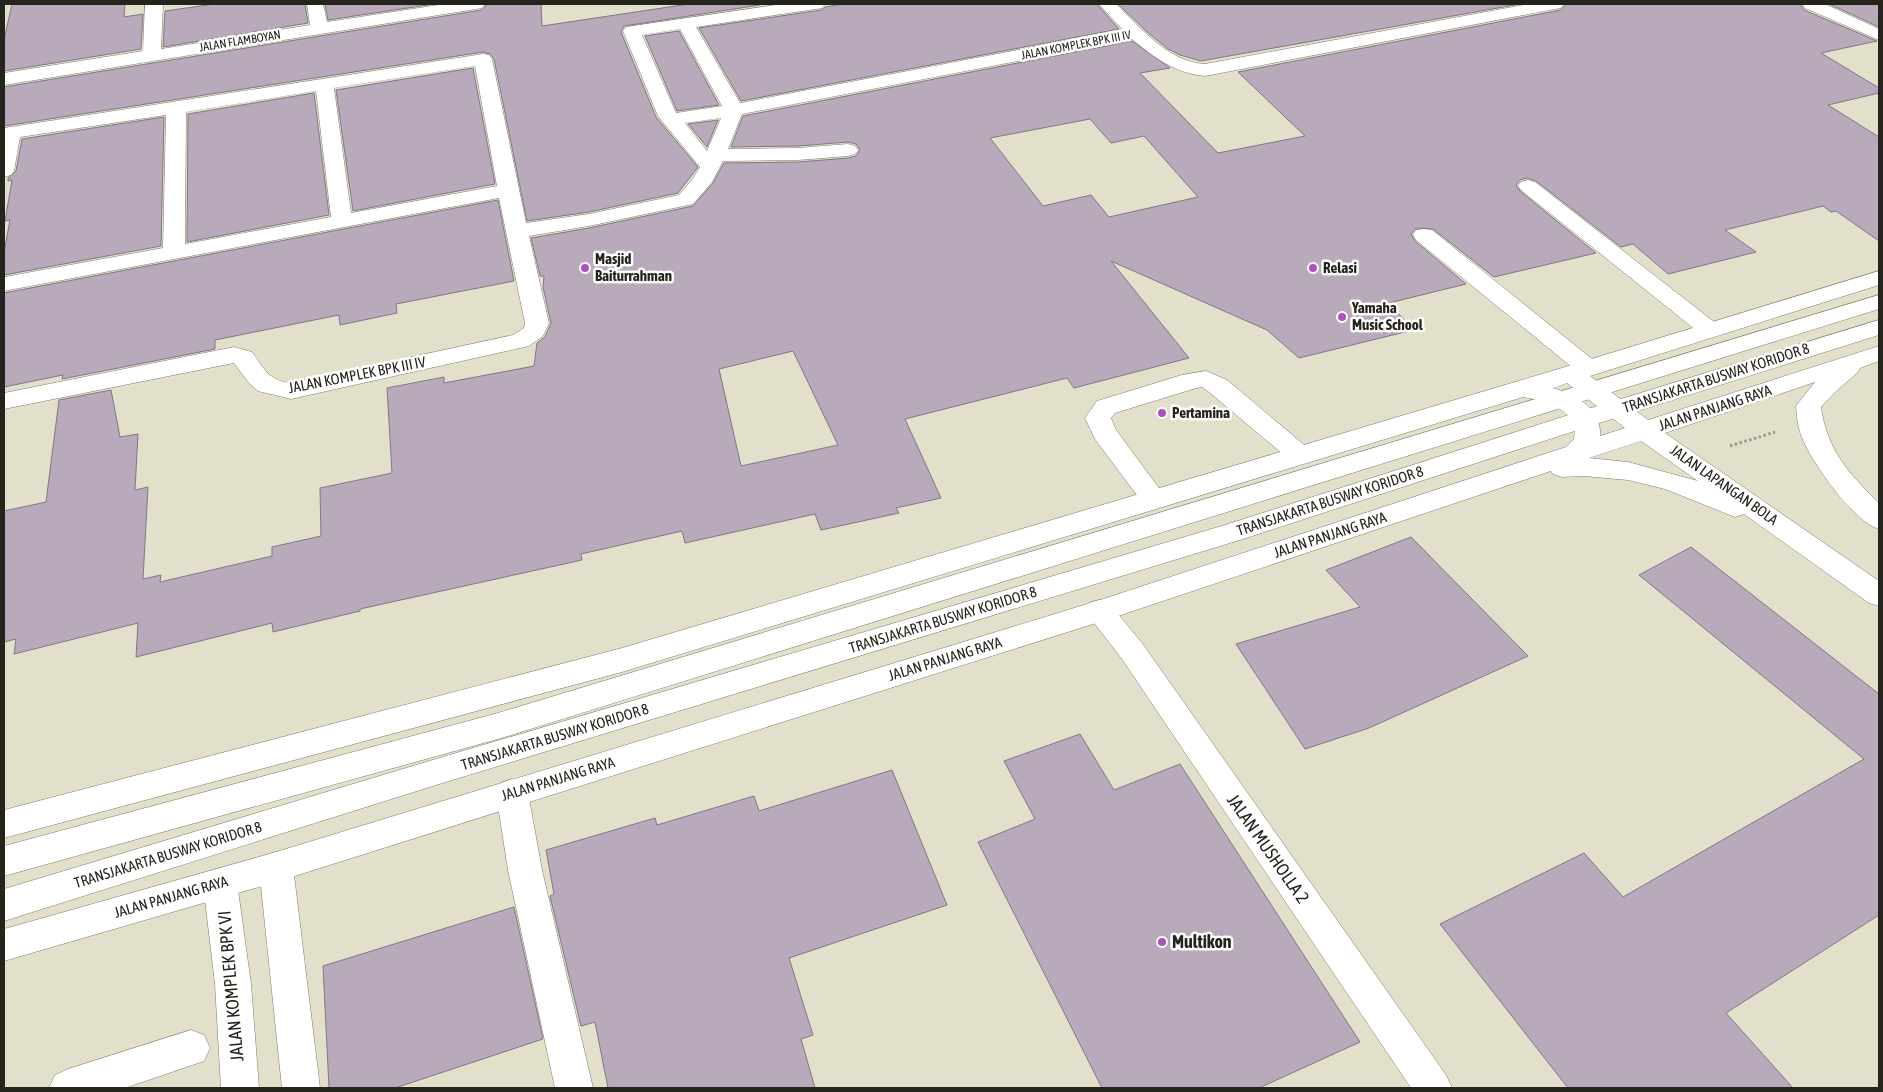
<svg xmlns="http://www.w3.org/2000/svg" width="1883" height="1092" font-family="'Asap Condensed',sans-serif">
<style>
.building{fill:#b8aaba;stroke:#827685;fill-rule:evenodd}
.lines{fill:none;stroke-linecap:round;stroke-linejoin:round}
.minor-casing{stroke:#7f7c6a;stroke-width:1}
.major-casing{stroke:#7f7c6a;stroke-width:1}
.path{stroke:#9b9989;stroke-width:3;stroke-dasharray:2.5 2.5;stroke-linecap:butt}
.minor{fill:#fff;fill-rule:evenodd}
.major{fill:#fff;fill-rule:evenodd}
.poi-dot{fill:#ac53bf;stroke:#fff;stroke-width:2}
.labels{text-anchor:middle;stroke-width:5;stroke-linejoin:round;paint-order:stroke}
.far-street-label{font-size:12px;fill:#25241c;stroke:#fff}
.poi-label{font-size:15px;font-weight:bold;fill:#25241c;stroke:#fff;text-anchor:start}
.street-label{font-size:15px;fill:#25241c;stroke:#fff}
.near-street-label{font-size:18px;fill:#25241c;stroke:#fff}
.near-poi-label{font-size:18px;font-weight:bold;fill:#25241c;stroke:#fff;text-anchor:start}
</style>
<rect width="100%" height="100%" fill="#e2dfcb"/>
<g class="building">
<path d="M12 4H125L124 17 143 14 141 49 4 71V40Z"/>
<path d="M215 4H305L308 23 163 47 165 11Z"/>
<path d="M325 4H434L328 20Z"/>
<path d="M487 4H541L542 26 689 4H759L760 5 624 26 621 32 656 117 698 167 678 193 589 212 527 221 494 59 490 54 483 52 4 126V87L482 10Z"/>
<path d="M843 4H1097L1119 29 741 101 699 28 822 10 825 7Z"/>
<path d="M1118 4H1520L1201 61 1180 55 1168 49 1147 32Z"/>
<path d="M1566 4H1800L1804 10 1877 41 1821 53 1879 88V93L1828 105 1879 137V241L1836 211 1831 212 1823 206 1725 230 1756 252 1668 274 1633 244 1621 247 1536 181 1527 178 1520 180 1516 185 1520 191 1596 253 1494 277 1433 229 1416 228 1411 234 1415 241 1466 284 1389 303 1413 330 1299 358 1267 330 1111 261 1189 358 1074 388 1067 378 905 419 941 498 896 508 899 513 821 530 815 514 685 543 682 531 581 554 582 560 360 609V611L273 632 272 623 136 657 138 623 14 654 16 639 4 642V511L46 502 59 400 111 390 120 437 138 434 135 490 148 487 143 579 161 575 160 582 272 556V547L321 536 320 488 392 473 387 388 444 377V383L534 366 537 343 545 337 551 323 543 287 544 276H540L531 238 589 228 693 206 713 183 724 163 798 162 848 158 856 156 860 150 856 144 848 142 798 146 731 147 743 116 1132 41 1170 68 1140 73 1218 153 1305 136 1238 72 1561 10ZM1090 119 1111 143 1144 136 1198 197 1109 217 1091 195 1043 206 990 138ZM793 351 838 445 741 466 719 369Z"/>
<path d="M1829 4H1879V27Z"/>
<path d="M679 31 719 105 677 111 645 36Z"/>
<path d="M473 68 495 184 353 211 336 90Z"/>
<path d="M314 93 329 215 187 242 188 114Z"/>
<path d="M164 117 161 246 4 275V253L10 220 5 221 12 180 8 181V178L16 171 22 139Z"/>
<path d="M718 120 707 147 688 124Z"/>
<path d="M498 200 514 281 396 304 397 313 340 325 339 315 215 340V349L62 379 63 375 4 387V293Z"/>
<path d="M1411 537 1528 656 1369 728 1305 749 1236 644 1360 607 1326 570Z"/>
<path d="M1691 547 1879 694V915L1726 1013 1793 1088H1568L1440 924 1584 853 1623 897 1864 759 1639 575Z"/>
<path d="M1080 734 1114 790 1180 764 1360 1042 1259 1088H1102L978 842 1035 819 1004 761Z"/>
<path d="M892 770 947 905 789 958 813 1035 801 1039 815 1088H608L595 1022 581 1026 550 896 554 894 546 850 655 818 657 825 754 796 759 811Z"/>
<path d="M514 907 543 1039 395 1088H329L323 966Z"/>
</g>
<g class="lines">
<defs>
<g id="minor">
<path d="M145 4H163L161 49 310 25 307 4H323L327 22 445 4H485L482 8 476 9 4 85V73L143 51Z"/>
<path d="M782 4H825L822 8 816 9 696 27 740 103 1123 30 1099 4H1116C1141 28 1168 62 1205 64L1529 4H1564L1561 8 1555 9 1205 76C1175 73 1155 58 1132 39L742 114 728 149 798 148 848 144 855 146 858 150 855 154 848 156 798 160 723 161 712 182 693 204 589 226 529 236 549 323 543 336 529 346 291 399 258 391 249 383 234 363 4 409V393L234 347 252 352C264 369 269 381 291 383L513 335 524 328 525 323 499 198 4 291V277L163 248 166 115 20 137 14 171 11 175 4 177V128L483 54 489 55 492 59 526 223 589 214 679 195 692 180 700 167 658 116 623 31 626 27ZM680 29 722 106 676 113 642 35ZM475 66 497 186 351 213 334 88ZM316 91 331 217 185 244 186 112ZM721 118 707 151 685 123Z"/>
<path d="M1802 4H1825L1879 29V40L1805 8Z"/>
<path d="M1528 180 1535 182 1718 325 1722 330 1718 335 1710 337 1702 335 1521 190 1518 186 1521 182Z"/>
<path d="M1424 229 1432 230 1597 363 1600 368 1597 373 1588 376 1579 373 1416 240 1413 235 1416 230Z"/>
<path d="M1879 295V309L498 739 4 876V846L498 713Z"/>
<path d="M1879 320V335L1593 425 1243 539 436 785 4 921V889L436 759 1225 525 1575 413Z"/>
<path d="M1206 371 1227 380 1309 449 1313 455 1309 461 1300 464 1291 461 1209 392 1202 387 1193 389 1115 413 1111 418 1116 430 1167 499 1163 506 1154 508 1145 506 1095 439 1085 418 1097 401 1182 375Z"/>
<path d="M1099 600 1109 603 1142 643 1446 1075 1452 1088H1411L1122 659 1085 611 1089 603Z"/>
<path d="M512 779 523 783 528 793 542 870 593 1088H555L508 870 496 793 501 783Z"/>
<path d="M276 852 288 856 293 867 320 1088H282L259 867 264 856Z"/>
<path d="M220 868 232 872 237 883 251 984 259 1088H221L215 984 203 883 208 872Z"/>
<path d="M191 1030 204 1035 210 1048 204 1061 125 1088H49L55 1075 68 1069Z"/>
</g>
<path id="major" d="M1879 271V285L1590 376 1648 420 1879 346V361L1860 368 1857 373 1834 393 1821 407C1827 450 1849 474 1879 503V529C1854 522 1813 464 1803 440 1798 429 1797 418 1796 406L1815 382 1665 433 1879 581V606L1869 603 1744 514 1735 517 1665 489 1628 480 1584 476 1562 477 1553 474 1551 471 1109 619 276 882 4 961V929L276 852 1094 602 1566 447 1574 439 1575 426C1568 407 1542 400 1523 397L622 672 4 838V810L622 648 1562 368ZM1567 383 1625 428 1600 436C1602 408 1576 395 1553 388ZM1641 441 1698 481 1628 462 1589 458Z"/>
</defs>
<use href="#minor" class="minor-casing"/>
<use href="#major" class="major-casing"/>
<path class="path" d="M1730 446 1775 432"/>
<use href="#minor" class="minor"/>
<use href="#major" class="major"/>
</g>
<g class="poi-dot">
<circle cx="585" cy="268" r="5"/>
<circle cx="1313" cy="268" r="5"/>
<circle cx="1342" cy="317" r="5"/>
<circle cx="1162" cy="413" r="5"/>
<circle cx="1162" cy="942" r="5"/>
</g>
<g class="labels">
<g class="far-street-label">
<text transform="translate(240 41) rotate(-9)" y="4">JALAN FLAMBOYAN</text>
<text transform="translate(1076 45) rotate(-11)" y="4">JALAN KOMPLEK BPK III IV</text>
</g>
<g class="poi-label">
<text x="595" y="264">Masjid<tspan x="595" dy="17">Baiturrahman</tspan></text>
<text x="1323" y="273">Relasi</text>
<text x="1352" y="313">Yamaha<tspan x="1352" dy="17">Music School</tspan></text>
<text x="1172" y="418">Pertamina</text>
</g>
<g class="street-label">
<text transform="translate(357 375) rotate(-11)" y="5">JALAN KOMPLEK BPK III IV</text>
<text transform="translate(1716 378) rotate(-18)" y="5">TRANSJAKARTA BUSWAY KORIDOR 8</text>
<text transform="translate(1715 408) rotate(-18)" y="5">JALAN PANJANG RAYA</text>
<text transform="translate(1724 485) rotate(35)" y="5">JALAN LAPANGAN BOLA</text>
<text transform="translate(1330 501) rotate(-18)" y="5">TRANSJAKARTA BUSWAY KORIDOR 8</text>
<text transform="translate(1330 535) rotate(-18)" y="5">JALAN PANJANG RAYA</text>
<text transform="translate(943 620) rotate(-17)" y="5">TRANSJAKARTA BUSWAY KORIDOR 8</text>
<text transform="translate(945 659) rotate(-17)" y="5">JALAN PANJANG RAYA</text>
<text transform="translate(555 737) rotate(-17)" y="5">TRANSJAKARTA BUSWAY KORIDOR 8</text>
<text transform="translate(558 779) rotate(-17)" y="5">JALAN PANJANG RAYA</text>
<text transform="translate(168 855) rotate(-17)" y="5">TRANSJAKARTA BUSWAY KORIDOR 8</text>
<text transform="translate(171 897) rotate(-16)" y="5">JALAN PANJANG RAYA</text>
</g>
<g class="near-street-label">
<text transform="translate(1268 849) rotate(55)" y="6">JALAN MUSHOLLA 2</text>
<text transform="translate(231 986) rotate(-95)" y="6">JALAN KOMPLEK BPK VI</text>
</g>
<g class="near-poi-label">
<text x="1172" y="948">Multikon</text>
</g>
</g>
<rect width="1883" height="1092" fill="none" stroke="#25241c" stroke-width="10"/>
</svg>
